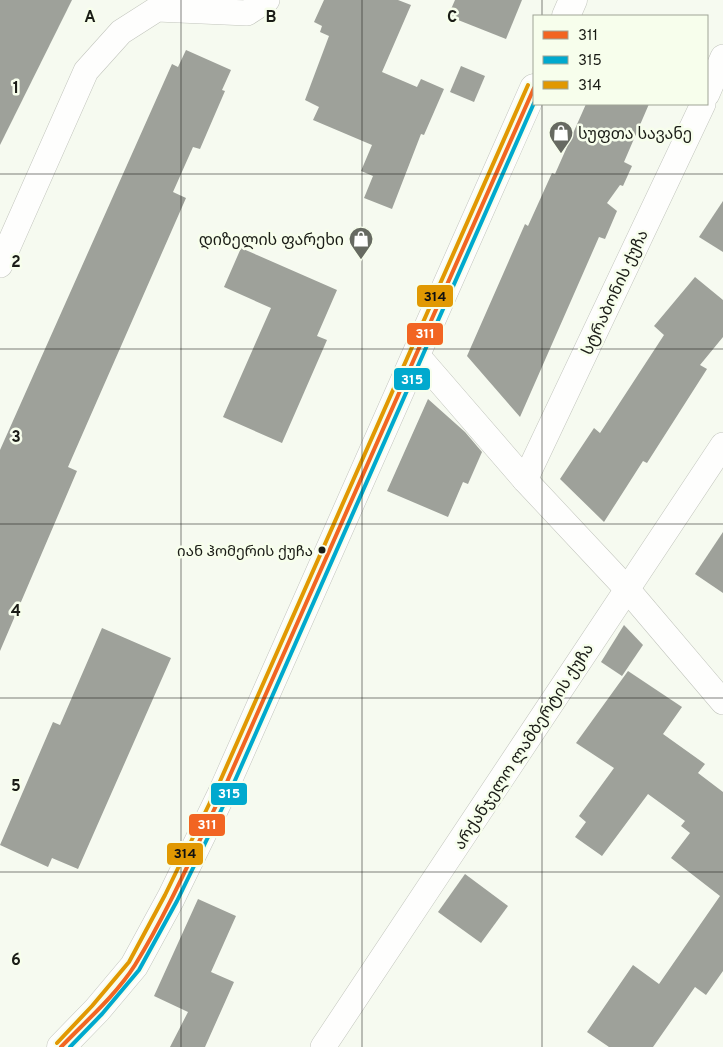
<svg xmlns="http://www.w3.org/2000/svg" width="723" height="1047" font-family="Overpass,'Noto Sans Georgian',sans-serif">
<style>
.building{fill:#9ea19a}
.lines{fill:none;stroke-linecap:round;stroke-linejoin:round}
.street-casing{stroke:#c2c5bd;stroke-width:26}
.secondary-casing{stroke:#c2c5bd;stroke-width:29}
.street{stroke:#fefefd;stroke-width:25}
.secondary{stroke:#fefefd;stroke-width:28}
.bus-1-casing{stroke:#f7feec;stroke-width:8}
.bus-2-casing{stroke:#f7feec;stroke-width:8}
.bus-3-casing{stroke:#f7feec;stroke-width:8}
.bus-1{stroke:#f26522;stroke-width:4}
.bus-2{stroke:#00a9ce;stroke-width:4}
.bus-3{stroke:#e19802;stroke-width:4}
.grid{fill:none;stroke:#1a1c16;stroke-width:1;stroke-opacity:0.55}
.bus-dot{fill:#1a1c16;stroke:#f7feec;stroke-width:2}
.labels{text-anchor:middle;stroke-width:5;stroke-linejoin:round;paint-order:stroke}
.bus-label{font-size:15px;fill:#1a1c16;stroke:#f7feec;text-anchor:end}
.poi-label{font-size:16px;fill:#1a1c16;stroke:#f7feec;text-anchor:start}
.street-label{font-size:16px;fill:#1a1c16;stroke:#f7feec}
.grid-label{font-size:16px;text-anchor:middle;font-weight:bold;fill:#1a1c16;stroke:#f7feec;stroke-width:5;stroke-linejoin:round;paint-order:stroke}
.line-badge{stroke:#f7feec;stroke-width:2}
.badge-label{font-size:14px;text-anchor:middle;font-weight:bold;fill:#fff}
.pale-badge-label{font-size:14px;text-anchor:middle;font-weight:bold;fill:#111}
</style>
<rect width="100%" height="100%" fill="#f6faf0"/>
<g class="building">
<path d="M0 0H72L0 145Z"/>
<path d="M324 0H398L411 5 382 72 417 87 421 79 444 89 424 135 421 134 392 209 364 198 373 176 361 171 372 145 313 120 319 107 305 100 329 36 320 32 322 26 314 22Z"/>
<path d="M455 0H522L506 39 448 16Z"/>
<path d="M186 50 231 70 222 90 225 91 200 149 193 147 173 192 186 198 68 467 77 471 0 651V450L172 64 178 67Z"/>
<path d="M461 66 485 76 474 102 450 92Z"/>
<path d="M586 104H649L624 162 632 166 623 186 620 185 607 203 617 211 605 239 599 237 520 417 467 356 525 224 528 226 552 173 555 174Z"/>
<path d="M723 201V252L699 237Z"/>
<path d="M241 248 337 290 317 336 327 340 282 443 223 417 271 308 224 287Z"/>
<path d="M695 277 723 300V337L700 365 707 369 647 463 643 461 604 522 560 479 594 428 600 433 664 335 654 326Z"/>
<path d="M428 399 465 432 482 452 468 484 463 482 448 517 387 491Z"/>
<path d="M723 532V593L695 574Z"/>
<path d="M624 625 643 645 622 676 601 662Z"/>
<path d="M102 628 171 658 78 869 52 858 48 867 0 845 53 722 60 725Z"/>
<path d="M628 671 682 707 663 734 705 764 698 773 723 792V971L706 995 695 987 653 1047H609L587 1032 633 965 659 984 720 896 671 858 690 833 681 826 685 821 648 794 602 856 575 837 586 822 579 816 614 768 576 743Z"/>
<path d="M465 874 508 906 481 943 438 912Z"/>
<path d="M198 899 236 916 211 972 234 982 205 1047H170L188 1012 154 996Z"/>
</g>
<g class="lines">
<defs>
<g id="street">
<path d="M707 94 723 57"/>
<path d="M0 265 86 71 121 32 157 9 247 13 267 0"/>
<path d="M416 354 525 480 627 589 723 702"/>
<path d="M525 480 703 104"/>
<path d="M323 1047 723 445"/>
</g>
<g id="secondary">
<path d="M566 16 573 0"/>
<path d="M61 1047 97 1010 134 966 171 898 223 791 534 88"/>
</g>
</defs>
<use href="#street" class="street-casing"/>
<use href="#secondary" class="secondary-casing"/>
<use href="#street" class="street"/>
<use href="#secondary" class="secondary"/>
<defs>
<path id="bus-1" d="M61 1047C86 1021 116 995 135 965 169 910 195 849 223 791L534 88"/>
<path id="bus-2" d="M70 1047 102 1014 139 970 177 901 229 794 534 103"/>
<path id="bus-3" d="M57 1043 92 1006 129 962 165 895 217 788 528 85"/>
</defs>
<use href="#bus-1" class="bus-1-casing"/>
<use href="#bus-2" class="bus-2-casing"/>
<use href="#bus-3" class="bus-3-casing"/>
<use href="#bus-1" class="bus-1"/>
<use href="#bus-2" class="bus-2"/>
<use href="#bus-3" class="bus-3"/>
</g>
<path class="grid" d="M181 0V1047M362 0V1047M542 0V16M542 104V1047M0 174H723M0 349H723M0 524H723M0 698H723M0 872H723"/>
<defs>
<symbol id="shop-pin" viewBox="-11 -11 22 30"><path d="M0 17L-7.5 6A9.5 9.5 0 1 1 7.5 6Z" fill="#676a62" stroke="#f7feec"/><path d="M-5-2.5h2.3a2.7 3.5 0 0 1 5.4 0H5L5.5 6h-11ZM-1.5-2.5h3a1.5 2.3 0 0 0-3 0Z" fill="#fff"/></symbol>
</defs>
<g fill-rule="evenodd">
<use href="#shop-pin" x="547" y="119" width="28" height="38"/>
<use href="#shop-pin" x="347" y="225" width="28" height="38"/>
</g>
<circle class="bus-dot" cx="322" cy="550" r="4.5"/>
<g class="labels">
<g class="bus-label">
<text x="313" y="556">იან ჰომერის ქუჩა</text>
</g>
<g class="poi-label">
<text x="578" y="139">სუფთა სავანე</text>
<text x="344" y="245" text-anchor="end">დიზელის ფარეხი</text>
</g>
<g class="street-label">
<text transform="translate(614 292) rotate(-65)" y="6">სტრაბონის ქუჩა</text>
<text transform="translate(523 746) rotate(-57)" y="6">არქანჯელო ლამბერტის ქუჩა</text>
</g>
</g>
<g class="grid-label">
<text x="90" y="22">A</text>
<text x="271" y="22">B</text>
<text x="452" y="22">C</text>
<text x="16" y="93">1</text>
<text x="16" y="267">2</text>
<text x="16" y="442">3</text>
<text x="16" y="616">4</text>
<text x="16" y="791">5</text>
<text x="16" y="965">6</text>
</g>
<g class="line-badge">
<rect x="416" y="284" width="38" height="24" rx="5" fill="#e19802"/>
<rect x="406" y="322" width="38" height="24" rx="5" fill="#f26522"/>
<rect x="393" y="367" width="38" height="24" rx="5" fill="#00a9ce"/>
<rect x="210" y="782" width="38" height="24" rx="5" fill="#00a9ce"/>
<rect x="188" y="813" width="38" height="24" rx="5" fill="#f26522"/>
<rect x="166" y="842" width="38" height="24" rx="5" fill="#e19802"/>
</g>
<g class="badge-label">
<text x="425" y="338">311</text>
<text x="412" y="384">315</text>
<text x="229" y="798">315</text>
<text x="207" y="829">311</text>
</g>
<g class="pale-badge-label">
<text x="435" y="301">314</text>
<text x="185" y="858">314</text>
</g>
<rect x="533" y="15" width="175" height="90" fill="#f7feec" stroke="#9fa496"/>
<rect x="543" y="31" width="25" height="8" fill="#f26522" stroke="#9fa496"/>
<text x="578" y="40" font-size="15" fill="#1a1c16">311</text>
<rect x="543" y="56" width="25" height="8" fill="#00a9ce" stroke="#9fa496"/>
<text x="578" y="65" font-size="15" fill="#1a1c16">315</text>
<rect x="543" y="81" width="25" height="8" fill="#e19802" stroke="#9fa496"/>
<text x="578" y="90" font-size="15" fill="#1a1c16">314</text>
</svg>
